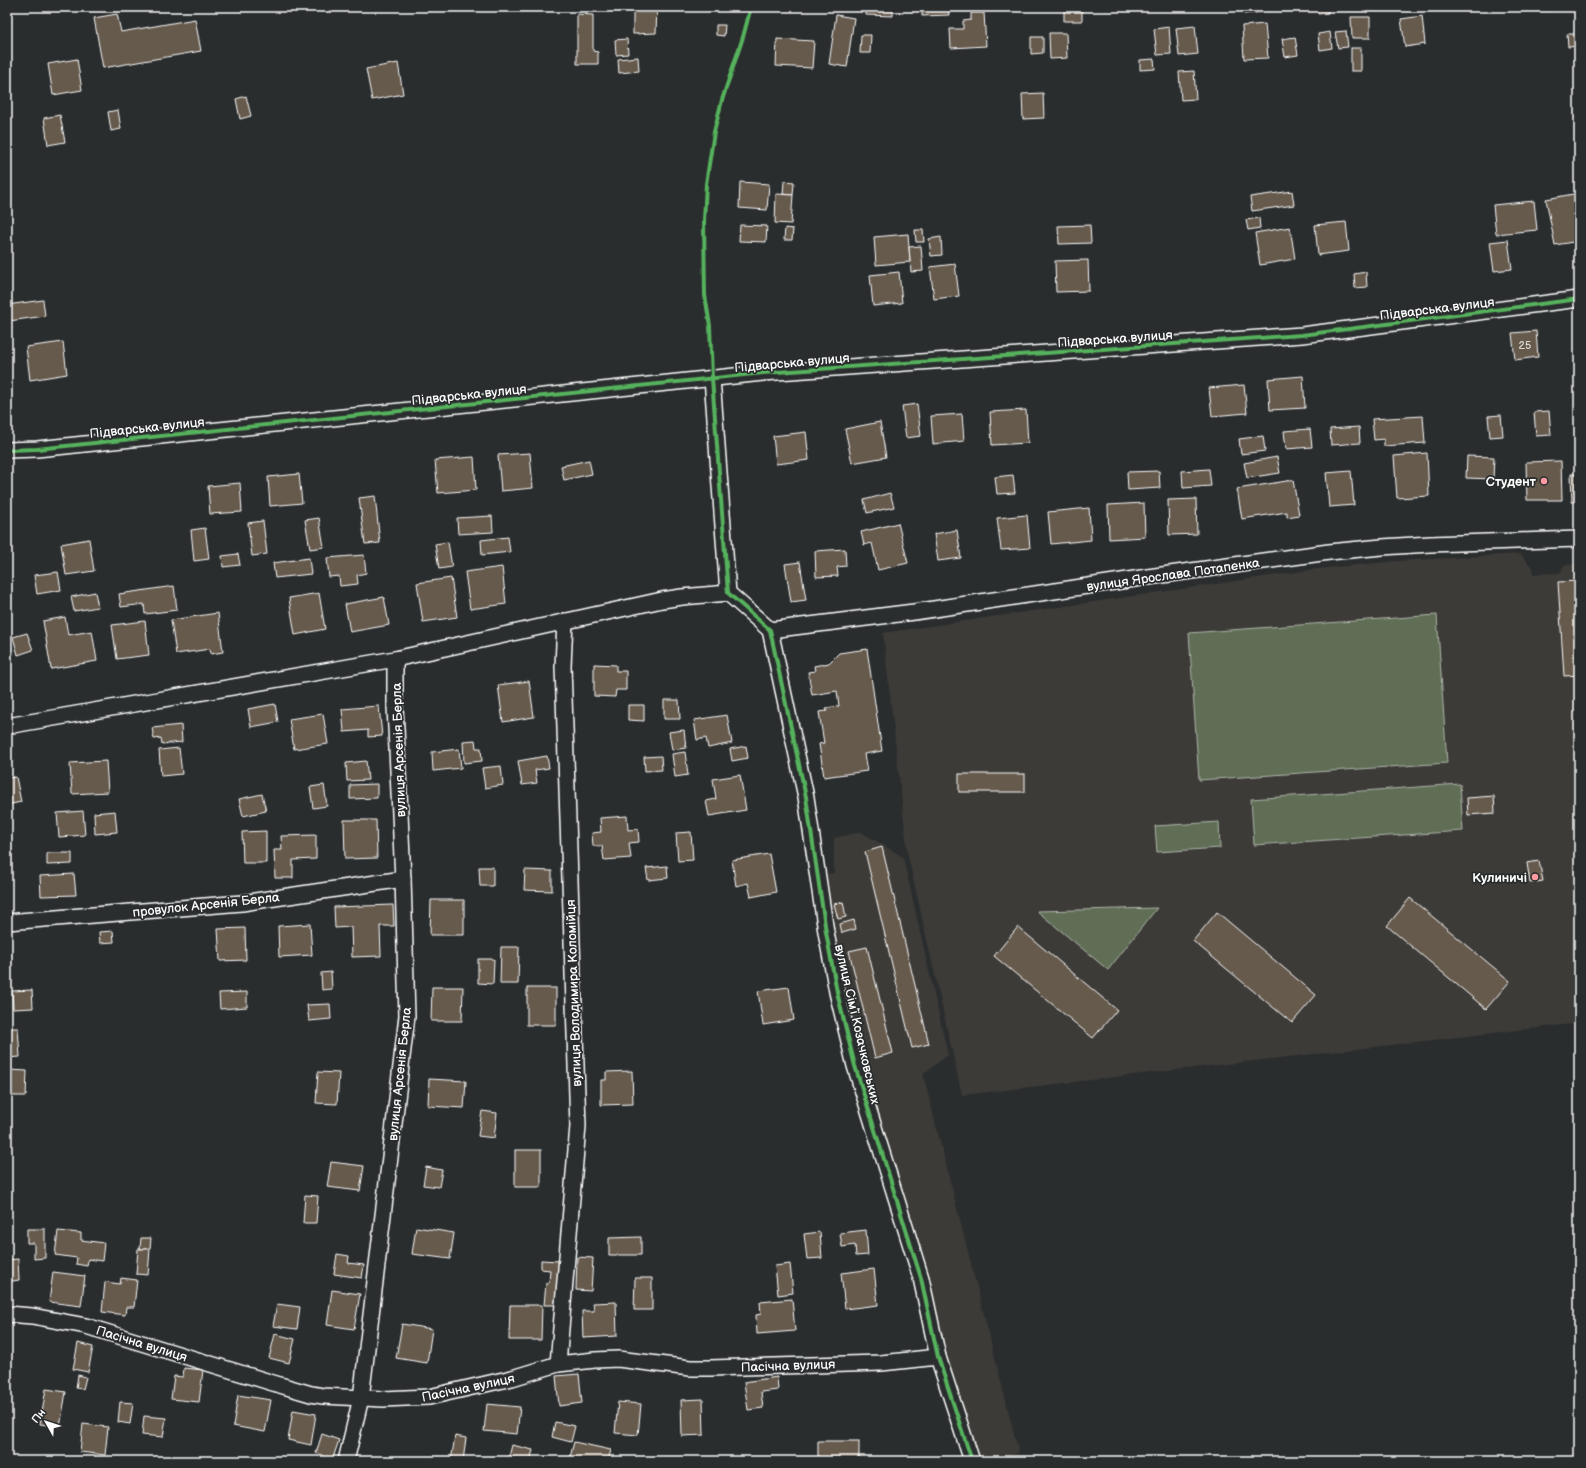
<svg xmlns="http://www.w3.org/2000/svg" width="1586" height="1468" font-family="'Balsamiq Sans',sans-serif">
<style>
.built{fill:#3c3a37}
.green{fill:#606e57;stroke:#b0b6ab}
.building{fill:#665a4d;stroke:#fff}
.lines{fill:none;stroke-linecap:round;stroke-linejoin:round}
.street-casing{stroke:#fff;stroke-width:18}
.street{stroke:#2a2d2e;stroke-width:15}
.cycleway-casing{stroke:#2a2d2e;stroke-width:6}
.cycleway{stroke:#56b35d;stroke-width:4}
.poi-dot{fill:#ff9aa2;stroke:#2a2d2e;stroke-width:1.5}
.labels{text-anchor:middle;stroke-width:3.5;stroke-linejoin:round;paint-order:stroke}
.number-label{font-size:11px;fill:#d9d6d2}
.street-label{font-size:13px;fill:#fff;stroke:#2a2d2e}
.poi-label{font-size:13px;font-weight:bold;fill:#fff;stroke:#2a2d2e;text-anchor:end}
</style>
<rect width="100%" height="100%" fill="#2a2d2e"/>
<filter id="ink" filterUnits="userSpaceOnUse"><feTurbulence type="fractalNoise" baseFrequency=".025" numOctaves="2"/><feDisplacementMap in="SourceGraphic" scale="8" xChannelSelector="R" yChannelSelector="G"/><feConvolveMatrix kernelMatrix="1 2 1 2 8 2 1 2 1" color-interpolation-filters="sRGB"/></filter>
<g filter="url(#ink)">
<g class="built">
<path d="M1520 554 1533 568V574L1560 573 1564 565 1579 564V1023L962 1095 908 856 883 633 1317 569 1397 561Z"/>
<path d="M861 832 903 857 948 1055 923 1074 1019 1453 991 1461H972L855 1066 818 875 834 873V838Z"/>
</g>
<g class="green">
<path d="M1437 615 1447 763 1199 780 1189 633Z"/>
<path d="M1460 784 1463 831 1254 845 1251 799Z"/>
<path d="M1219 822 1220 848 1157 852 1155 826Z"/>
<path d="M1157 908 1108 970 1037 911Z"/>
</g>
<g class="building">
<path d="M502 7H516V10L502 11Z"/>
<path d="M633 7H657L656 33 633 34Z"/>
<path d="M681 7H705V10Z"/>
<path d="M866 7H893V16L866 15Z"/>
<path d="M922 7H948L949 15 922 16Z"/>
<rect x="1064" y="7" width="18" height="14"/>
<path d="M1243 7H1262L1263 12 1244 14Z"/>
<path d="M1318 7H1327L1328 13 1318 14Z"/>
<path d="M1544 7H1561V9L1544 11Z"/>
<path d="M971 13H984L986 46 951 48 950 29H963V21L971 20Z"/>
<path d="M117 14 121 32 195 19 201 51 103 68 94 18Z"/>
<path d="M577 14 593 15V51L598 52V64H577Z"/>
<path d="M836 15 854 18 847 67 829 64Z"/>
<path d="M1422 16 1425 44 1405 47 1401 19Z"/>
<path d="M1351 17H1370V38H1352Z"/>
<path d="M1265 24 1268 58 1244 59 1242 26Z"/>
<path d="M716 25H725L724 36 716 35Z"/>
<path d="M1195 26 1198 54 1179 56 1176 28Z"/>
<path d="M1169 27 1171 54 1157 55 1154 29Z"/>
<path d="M1346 31 1348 47 1338 48 1335 32Z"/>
<path d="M1330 32 1332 48 1320 50 1318 34Z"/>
<path d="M1049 33H1066L1067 58 1050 59Z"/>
<path d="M1567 34H1579V46L1568 47Z"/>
<path d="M861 35H871L870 53H860Z"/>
<path d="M1031 37H1043V53L1031 54Z"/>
<path d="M1295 37 1298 55 1285 57 1282 39Z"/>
<path d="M627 39 628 54 616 55 615 40Z"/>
<path d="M777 39 814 41 812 68 776 66Z"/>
<rect x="1351" y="48" width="10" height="23"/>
<path d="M638 57 639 71 619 73 618 59Z"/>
<path d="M77 59 82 90 53 95 48 64Z"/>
<path d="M1154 59 1155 69 1140 70V60Z"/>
<path d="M398 63 403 94 372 100 366 69Z"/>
<path d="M1194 71 1196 99 1181 100 1179 72Z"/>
<path d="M1043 93 1044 118 1023 119 1022 94Z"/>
<path d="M246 96 251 116 240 119 236 99Z"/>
<path d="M118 110 121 129 111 131 108 112Z"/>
<path d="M60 115 65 142 48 145 44 118Z"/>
<path d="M784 181 794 182 793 195 783 194Z"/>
<path d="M740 182 769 184 767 210 739 208Z"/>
<path d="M1292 191 1294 205 1252 211 1250 197Z"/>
<path d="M1579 193V241L1555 245 1546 199Z"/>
<path d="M776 194 793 195 791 224 775 223Z"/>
<path d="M1534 201 1537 230 1496 234 1493 205Z"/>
<path d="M1259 218 1260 228 1248 230 1246 220Z"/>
<path d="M1346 222 1349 251 1318 255 1315 225Z"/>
<path d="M740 225 767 226 766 242 739 241Z"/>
<path d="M1090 225 1091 243 1059 244 1058 226Z"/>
<path d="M1290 227 1295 259 1260 265 1255 233Z"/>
<path d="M785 228 793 229 792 240H784Z"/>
<path d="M915 230H923L924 242H916Z"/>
<path d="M908 234 910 262 876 265 874 237Z"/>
<path d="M941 237 942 255 931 256 929 239Z"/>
<path d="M1508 240 1512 269 1494 271 1490 242Z"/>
<path d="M921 246 923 271 911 272 909 247Z"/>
<path d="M1088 260 1089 291 1056 292 1055 261Z"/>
<path d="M955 264 959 296 934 299 930 267Z"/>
<path d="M899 272 902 303 873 306 870 275Z"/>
<path d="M1366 272 1367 287 1355 288 1354 274Z"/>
<path d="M43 300 45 316 9 321 7 305Z"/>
<path d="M1536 331 1538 357 1515 360 1512 333Z"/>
<path d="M63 342 67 374 30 380 26 347Z"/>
<path d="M1303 376 1305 408 1270 410 1268 379Z"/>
<path d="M1244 385 1247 413 1212 416 1209 388Z"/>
<path d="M917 404 921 436 906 438 902 406Z"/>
<path d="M1026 410 1028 443 992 445 990 412Z"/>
<path d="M1549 411 1551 435 1536 436 1534 412Z"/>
<path d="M962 414 964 441 933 444 931 416Z"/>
<path d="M1501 415 1503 436 1490 437 1488 416Z"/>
<path d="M1423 416 1425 443 1384 446V439L1374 440 1372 419Z"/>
<path d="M880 422 886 457 852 463 845 429Z"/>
<path d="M1359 427 1360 443 1331 445 1330 429Z"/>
<path d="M1310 429 1312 447 1286 449 1284 431Z"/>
<path d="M806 432 809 460 776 464 773 436Z"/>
<path d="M1263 436 1265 451 1241 454 1239 439Z"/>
<path d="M530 453 533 488 501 491 498 455Z"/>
<path d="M1427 453 1429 496 1397 498 1394 456Z"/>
<path d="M1467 456 1494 457 1493 479 1466 478Z"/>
<path d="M474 457 476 490 438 493 435 460Z"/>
<path d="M1277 457 1280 473 1247 478 1244 463Z"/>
<path d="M589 460 592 474 564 480 561 466Z"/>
<path d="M1561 461 1562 500H1527L1526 462Z"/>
<path d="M1209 469 1211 486 1183 488 1182 471Z"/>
<path d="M1159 471 1160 488 1128 490 1127 472Z"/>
<path d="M1351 471 1354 505 1329 507 1326 473Z"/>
<path d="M299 474 302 503 270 506 268 477Z"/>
<path d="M1571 474H1579V502H1572Z"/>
<path d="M1013 475 1015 493 997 494 995 477Z"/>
<path d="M1293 480 1299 515 1287 517V512L1242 519 1237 489Z"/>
<path d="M240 483 242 512 210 514 208 486Z"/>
<path d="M890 493 894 507 867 513 864 500Z"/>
<path d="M375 496 380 543 365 544 359 498Z"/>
<path d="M1196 499 1197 534 1169 535 1168 500Z"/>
<path d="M1144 503 1145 537 1109 539 1108 505Z"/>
<path d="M1089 508 1091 540 1051 544 1048 512Z"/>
<path d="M1027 515 1030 548 1001 550 997 518Z"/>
<path d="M492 516 493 532 458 534 457 518Z"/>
<path d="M319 518 324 547 310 549 305 520Z"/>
<path d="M263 521 267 554 252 556 248 523Z"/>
<path d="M898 523 908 563 878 570 872 543 864 545 861 532Z"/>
<path d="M205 528 209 559 194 561 191 530Z"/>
<path d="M957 530 961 558 938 561 934 534Z"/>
<path d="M508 537 510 552 482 555 481 540Z"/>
<path d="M89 539 94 571 66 575 61 544Z"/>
<path d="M448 542 452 567 439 569 435 544Z"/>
<path d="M845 549 846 566 837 567 838 576 816 577 815 551Z"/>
<path d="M238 554 240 565 223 567 222 556Z"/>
<path d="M364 555 366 573 357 575 358 584 340 586 339 576 329 577 327 558Z"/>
<path d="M309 558 311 574 275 578 273 563Z"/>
<path d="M800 562 806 600 791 602 785 564Z"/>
<path d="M502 567 506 604 470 609 465 572Z"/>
<path d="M58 572 61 590 37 594 34 575Z"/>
<path d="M451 578 457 617 423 622 417 583Z"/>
<path d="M1579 581V675L1564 676 1558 582Z"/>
<path d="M174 586 177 610 145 614 144 604 121 607 119 594Z"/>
<path d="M95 592 98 607 74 611 71 597Z"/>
<path d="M319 593 325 629 295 635 289 598Z"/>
<path d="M384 597 389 625 350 632 345 604Z"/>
<path d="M218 613 223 652 211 654 210 649 176 654 171 620Z"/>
<path d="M65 617 68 635 92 631 97 661 51 669 43 621Z"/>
<path d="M145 621 149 655 117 659 112 625Z"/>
<path d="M27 633 33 650 18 655 13 637Z"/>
<path d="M867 649 882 751 864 754 867 771 824 777 819 744 824 743 819 712 827 711 826 708 839 706 837 691 812 695 808 672 815 671 814 666 829 663 839 653Z"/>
<path d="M594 664 616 665V671H626V690H616L615 697 594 696Z"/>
<path d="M529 681 534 717 503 722 498 685Z"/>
<path d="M664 700H679L680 719H664Z"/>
<path d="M275 704 278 722 251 727 248 709Z"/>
<path d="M628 705H644V721L628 720Z"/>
<path d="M379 706 382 736 368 737V730L344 732 342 709Z"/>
<path d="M323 714 328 744 294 749 289 719Z"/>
<path d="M727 715 732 743 708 748 706 738 697 740 694 720Z"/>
<path d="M181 725 182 742 162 744 161 738 154 739 152 728Z"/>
<path d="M684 730 686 748 672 750 669 732Z"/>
<path d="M475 740 476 748H481L482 761 464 763 463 741Z"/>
<path d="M746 746 748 758 732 761 730 749Z"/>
<path d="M179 748 182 774 161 776 159 750Z"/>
<path d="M459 749 461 768 433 771 432 752Z"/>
<path d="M685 752 688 775 675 777 672 754Z"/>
<path d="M547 756 549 768 535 770 537 783 522 785 518 761Z"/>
<path d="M661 756 662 770 645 771 644 757Z"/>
<path d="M106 761 108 792 72 794 70 763Z"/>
<path d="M366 761 368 780 347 781 346 763Z"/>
<path d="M501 766 503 785 485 788 482 768Z"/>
<rect x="959" y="774" width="66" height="18"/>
<path d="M740 775 746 810 709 816 706 801 716 799 713 779Z"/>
<path d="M16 777 21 802 7 805V778Z"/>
<path d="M377 784V798L350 799V785Z"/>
<path d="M324 785 327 806 313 808 310 787Z"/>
<path d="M262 794 266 811 243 816 239 799Z"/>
<path d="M1494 796 1495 813 1468 815 1467 798Z"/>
<path d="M83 811 85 835 59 837 57 813Z"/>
<path d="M115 811 117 832 95 834 94 813Z"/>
<path d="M627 816 628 830 638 829 639 842 629 843 631 858 604 860 602 846H593L592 833 601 832 600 818Z"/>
<path d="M344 820H376L377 858 345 859Z"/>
<path d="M266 831V863H243L242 832Z"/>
<path d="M691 832 693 860 678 861 676 833Z"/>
<path d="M316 835V859L293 860V878H275L274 850H282L281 836Z"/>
<path d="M882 847 929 1044 912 1048 865 852Z"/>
<path d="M47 853H72V864L47 865Z"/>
<path d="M769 854 776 892 751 897 748 883 736 886 732 860Z"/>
<path d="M1539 861 1543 881 1530 883 1527 863Z"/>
<path d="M667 866 668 878 648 880 646 868Z"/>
<path d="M479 867H493V886H480Z"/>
<path d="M525 870 552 871V891L524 890Z"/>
<path d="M74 874 76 895 41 896 40 876Z"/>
<path d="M1410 898 1510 981 1486 1009 1387 926Z"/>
<path d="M431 900H464V935H430Z"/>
<path d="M843 902 846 917 838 919 834 904Z"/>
<path d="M393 905 394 926H380L381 956 352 957 351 927 335 928 334 907Z"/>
<path d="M1217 912 1316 995 1292 1023 1193 941Z"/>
<path d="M854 920 856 929 842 933 840 924Z"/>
<path d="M310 924 312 955 279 957 278 926Z"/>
<path d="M1018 927 1117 1010 1093 1038 994 956Z"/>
<path d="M245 928 246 960 220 961 218 929Z"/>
<path d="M113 931 114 942 100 943 99 932Z"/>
<path d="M501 947H519L518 984H500Z"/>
<path d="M867 947 893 1053 875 1058 849 951Z"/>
<path d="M7 949H10L12 980H7Z"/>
<path d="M478 959H494L493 984 478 983Z"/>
<path d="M331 972 332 989 322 990 321 973Z"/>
<path d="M432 987H463L462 1021H431Z"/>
<path d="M789 987 794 1020 763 1025 758 991Z"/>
<rect x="527" y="988" width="29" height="37"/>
<path d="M32 990 33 1008 13 1009 12 991Z"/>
<path d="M247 992V1007L220 1009 219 993Z"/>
<path d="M330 1004 331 1019 309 1021 307 1005Z"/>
<path d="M7 1028H18L20 1057 7 1058Z"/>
<path d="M9 1070 27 1071 26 1096H9Z"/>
<path d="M632 1071 633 1104 601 1105V1080H606V1072Z"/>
<path d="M318 1072 339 1073 337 1104 316 1103Z"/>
<path d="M429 1079 466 1081 464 1108 428 1106Z"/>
<path d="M482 1111 497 1113 494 1138 478 1136Z"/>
<rect x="515" y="1150" width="26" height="37"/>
<path d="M331 1162 364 1166 360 1191 327 1187Z"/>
<path d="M426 1167 442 1170 439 1187 423 1185Z"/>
<path d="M305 1195 318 1196 316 1223H303Z"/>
<path d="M416 1227 454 1233 450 1259 412 1254Z"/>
<path d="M27 1229H45V1258L34 1259V1243H27Z"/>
<path d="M866 1230 868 1255 856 1256 855 1245 842 1247 840 1233Z"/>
<path d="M58 1231 81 1233V1240L104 1243 102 1261 88 1259 87 1266 76 1264 77 1258 55 1255Z"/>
<path d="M820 1232 822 1258 807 1259 804 1234Z"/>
<path d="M641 1237V1255H609V1238Z"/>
<path d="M141 1238H151L150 1249H140Z"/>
<path d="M138 1249H150L148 1275 136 1274Z"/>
<path d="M337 1254 349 1256 348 1263 364 1265 362 1278 334 1274Z"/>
<path d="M577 1257 593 1258 591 1291 576 1290Z"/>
<path d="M18 1259 19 1280 7 1282V1289V1260Z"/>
<path d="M541 1260 559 1261 556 1305H544L546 1283H549L550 1270 541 1269Z"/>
<path d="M790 1264 793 1293 778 1295 775 1266Z"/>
<path d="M874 1269 878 1305 845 1309 841 1273Z"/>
<path d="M53 1272 85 1276 81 1306 49 1302Z"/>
<path d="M121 1278 137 1280 134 1307H126L125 1315 102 1312 105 1282 120 1284Z"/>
<path d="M635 1278H652V1310H634Z"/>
<path d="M332 1290 360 1294 354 1329 327 1325Z"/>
<path d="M792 1299 795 1331 757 1334 756 1315 761 1314 760 1302Z"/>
<path d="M616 1302 617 1336 583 1338 582 1311H594L593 1303Z"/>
<path d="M277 1304 300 1307 297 1329 273 1326Z"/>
<path d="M510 1305H542L541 1340H509Z"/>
<path d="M402 1324 432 1329 427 1363 396 1358Z"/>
<path d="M275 1334 295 1339 289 1363 269 1358Z"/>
<path d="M78 1343 93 1347 88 1372 73 1369Z"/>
<path d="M184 1368 203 1370 199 1402 171 1399 174 1376 183 1377Z"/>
<path d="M579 1374 582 1403 559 1406 556 1376Z"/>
<path d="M78 1375 86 1377 83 1389 76 1388Z"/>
<path d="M777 1377 778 1390 761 1392 763 1408 748 1410 744 1382Z"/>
<path d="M46 1389 66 1392 60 1427 40 1424Z"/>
<path d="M238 1395 271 1400 265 1432 233 1426Z"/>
<path d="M703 1399 704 1435 682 1436 681 1400Z"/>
<path d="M120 1402 133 1403 130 1424 118 1422Z"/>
<path d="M618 1402 641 1404 638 1435 615 1433Z"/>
<path d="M487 1404 520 1407 517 1434 484 1431Z"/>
<path d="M293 1410 316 1414 311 1445 288 1440Z"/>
<path d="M144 1416 166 1418 163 1437 142 1435Z"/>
<path d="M555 1422 575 1426 571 1442 552 1437Z"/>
<path d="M83 1424 108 1427 105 1455 80 1452Z"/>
<path d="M322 1434 339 1440 332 1461H320L323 1455 316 1453Z"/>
<path d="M455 1436 466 1438 463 1461H451Z"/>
<rect x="818" y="1441" width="41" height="20"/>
<path d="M574 1442 611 1450 608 1461H569Z"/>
<path d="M512 1445 533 1450 530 1461H523L509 1457Z"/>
<path d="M259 1457 272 1459V1461H258Z"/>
</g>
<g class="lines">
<defs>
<g id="street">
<path d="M712 378 728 593 770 630"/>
<path d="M7 450 37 449 763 373 1302 335 1579 299"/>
<path d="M770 630 806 797 826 932 837 992 855 1066 921 1278 938 1357 972 1461"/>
<path d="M770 630 914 612 1148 577 1329 552 1382 547 1430 544 1579 539"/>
<path d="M7 726 395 659 662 600 682 597 728 593"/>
<path d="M7 922 242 903 403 879"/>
<path d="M7 1314 32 1316 86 1326 273 1383 311 1394 323 1396 383 1399 429 1397 512 1378 558 1364 595 1360 618 1359 690 1368H710L881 1363 938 1357"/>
<path d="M558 1364 578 1126 563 666 565 621"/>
<path d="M346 1461 361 1398 407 1016 403 879 395 706V659"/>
</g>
</defs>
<use href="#street" class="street-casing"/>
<use href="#street" class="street"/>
<defs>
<g id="cycleway">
<path d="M751 7 743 37 722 100 714 132 706 184 704 220 705 295 710 326 712 378 728 593 770 630 806 797 826 932 837 992 855 1066 921 1278 938 1357 972 1461"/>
<path d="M7 450 37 449 763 373 1302 335 1579 299"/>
</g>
</defs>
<use href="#cycleway" class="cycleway-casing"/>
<use href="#cycleway" class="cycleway"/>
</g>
</g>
<g class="poi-dot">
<circle cx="1544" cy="481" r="4"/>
<circle cx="1535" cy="877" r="4"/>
</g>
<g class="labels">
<g class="number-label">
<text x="1525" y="349">25</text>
</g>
<g class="street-label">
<text transform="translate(1437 308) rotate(-7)" y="5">Підварська вулиця</text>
<text transform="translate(1115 338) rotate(-4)" y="5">Підварська вулиця</text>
<text transform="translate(792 362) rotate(-5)" y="5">Підварська вулиця</text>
<text transform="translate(469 394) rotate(-6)" y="5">Підварська вулиця</text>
<text transform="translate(147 427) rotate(-6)" y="5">Підварська вулиця</text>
<text transform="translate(1173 574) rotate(-8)" y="5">вулиця Ярослава Потапенка</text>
<text transform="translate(398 750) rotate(-92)" y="5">вулиця Арсенія Берла</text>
<text transform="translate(206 904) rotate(-6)" y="5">провулок Арсенія Берла</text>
<text transform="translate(573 993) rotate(-92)" y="5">вулиця Володимира Коломійця</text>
<text transform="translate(858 1024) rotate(77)" y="5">вулиця Сімʼї Козачковських</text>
<text transform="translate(399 1074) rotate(-84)" y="5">вулиця Арсенія Берла</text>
<text transform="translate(142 1343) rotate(17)" y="5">Пасічна вулиця</text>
<text transform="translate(788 1365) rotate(-2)" y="5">Пасічна вулиця</text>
<text transform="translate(468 1387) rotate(-12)" y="5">Пасічна вулиця</text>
</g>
<g class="poi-label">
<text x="1536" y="486">Студент</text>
<text x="1527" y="882">Кулиничі</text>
</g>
</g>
<rect width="1586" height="1468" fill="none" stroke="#2a2d2e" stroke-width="24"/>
<rect x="12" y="12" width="1562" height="1444" fill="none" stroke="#fff" stroke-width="1.5" filter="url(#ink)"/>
<g transform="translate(46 1422) rotate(309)" stroke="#2a2d2e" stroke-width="3" paint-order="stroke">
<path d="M0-3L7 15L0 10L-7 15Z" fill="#ffffff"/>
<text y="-6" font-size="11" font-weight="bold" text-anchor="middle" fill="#ffffff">Пн</text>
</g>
</svg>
